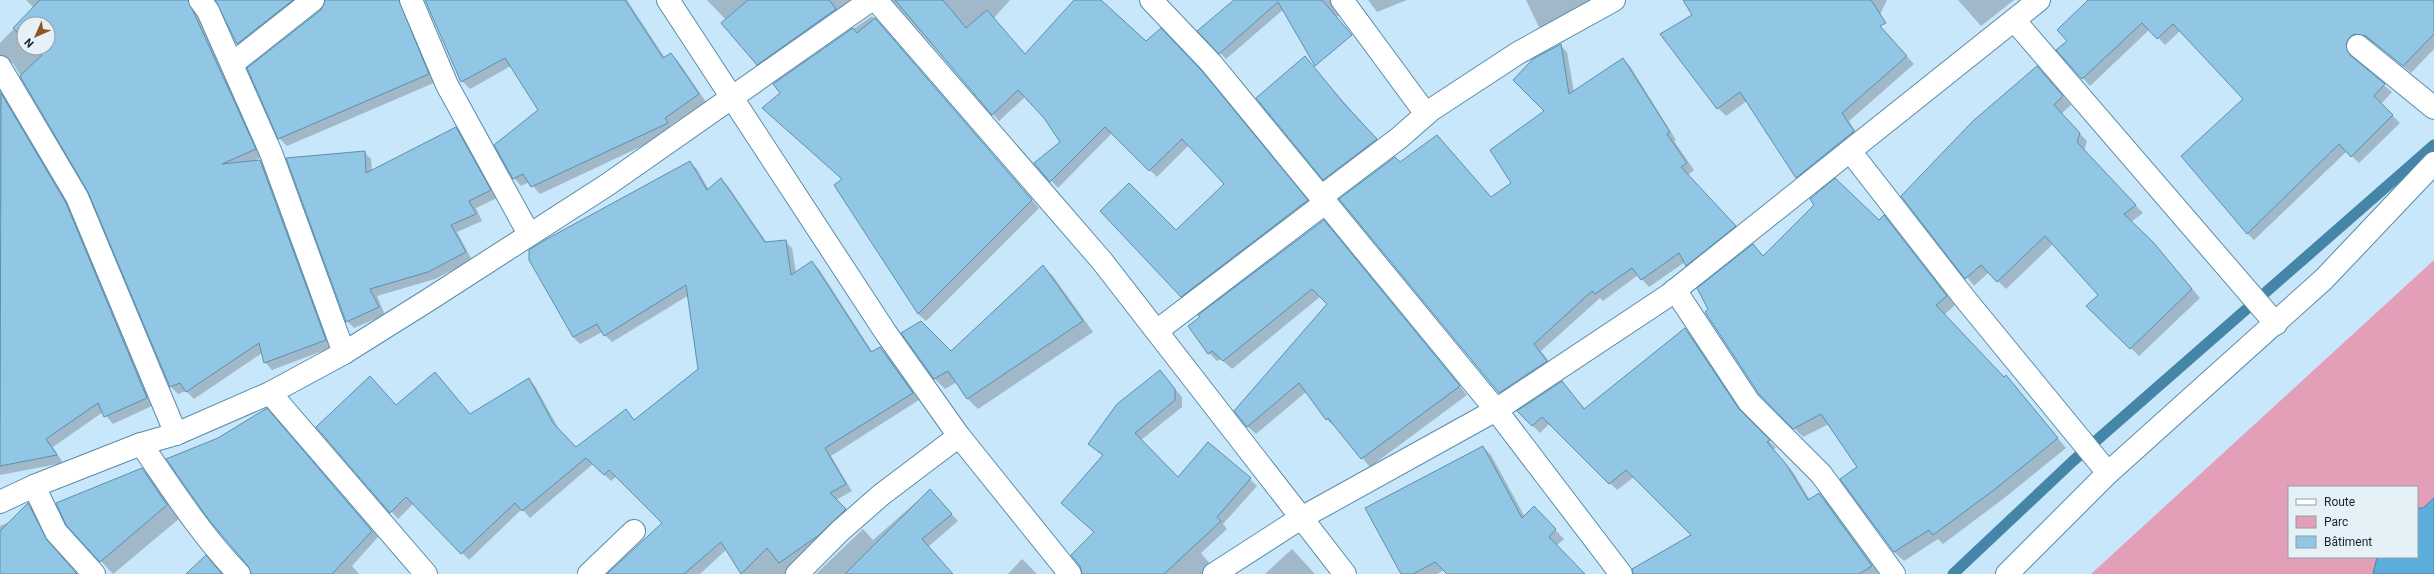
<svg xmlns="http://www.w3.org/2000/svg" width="2434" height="574" font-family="Roboto,sans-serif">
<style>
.green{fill:#e39fb8}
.water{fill:#5badda;stroke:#4585a8}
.shadow{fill:#0003;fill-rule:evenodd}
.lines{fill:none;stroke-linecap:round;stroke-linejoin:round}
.stream{stroke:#4585a8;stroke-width:11}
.building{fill:#92c6e5;stroke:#5d8fad}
.minor-casing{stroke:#5a8ca9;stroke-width:24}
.minor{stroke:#fff;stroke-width:22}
</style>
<rect width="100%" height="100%" fill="#c8e7fa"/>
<path class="green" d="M2434 260V498L2423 508H2417V487H2289V557H2377L2373 574H2091Z"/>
<path class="water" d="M2434 498V574H2373L2377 557H2417V508H2423Z"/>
<g class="shadow">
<path d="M26 0H198L196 3 197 15 204 26 262 157 251 162 260 161 268 169 333 347 272 370 265 362 262 353 194 399 186 391 178 394 171 387 89 190 13 63 0 65V43L34 8ZM24 24H48V48H24Z"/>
<path d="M216 0H310L245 51 237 44Z"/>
<path d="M325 0H409L436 82 287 146 279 138 248 68 321 11Z"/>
<path d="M426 0H627L665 58 671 54 678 61 706 102 671 125 674 131 540 194 529 182 521 186 514 178 539 110 511 66 470 89 462 81Z"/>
<path d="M707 0H865L764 71 726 20Z"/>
<path d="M892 0H1010L994 18 1025 55 1075 0H1100L1146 42 1249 129 1314 208 1188 303 1182 296 1176 232 1226 184 1189 145 1157 177 1112 133 1058 188 1035 163 1061 142 1045 118 1025 97 999 121Z"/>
<path d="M1235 0H1339L1336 8 1339 15 1306 43 1284 9 1226 59 1199 31Z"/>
<path d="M1368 0H1407L1377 12Z"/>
<path d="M1526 0H1589L1594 9 1547 35 1539 27Z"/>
<path d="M1684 0H1887L1876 23 1914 64 1849 121 1861 140 1805 185 1797 177 1747 101 1726 116 1718 108 1693 15Z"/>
<path d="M1958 0H2014L1981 26Z"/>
<path d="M2090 0H2434V49L2411 73 2374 43 2362 41 2352 52 2356 62 2392 92 2381 104 2400 123 2359 163 2347 151 2254 240 2247 233 2245 99 2180 31 2165 45 2150 29 2090 86 2058 50 2068 41Z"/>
<path d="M872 16 1039 208 926 321 918 314 836 185 843 180 774 84Z"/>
<path d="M1560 45 1567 52 1574 92 1623 59 1630 66 1676 140 1674 141 1694 170 1688 175 1742 234 1694 272 1685 262 1649 287 1638 275 1603 301 1600 298 1541 351 1554 368 1507 400 1499 392 1400 164 1437 136 1492 198 1512 183 1546 111Z"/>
<path d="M2045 75 2071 105 2061 114 2087 141 2084 151 2143 213 2131 222 2154 243 2200 298 2139 356 2088 306 2100 295 2053 244 2006 289 1989 272 1974 286 1903 197Z"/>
<path d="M1326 82 1383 146 1331 186 1324 179Z"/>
<path d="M0 88 73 211 154 405 113 424 103 412 53 447 63 463 0 475V247L18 235 0 212Z"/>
<path d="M456 128 463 135 497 198 476 208 482 221 457 232 472 260 435 279 377 296 385 315 354 328 347 321 364 152 371 159 372 171Z"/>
<path d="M690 162 697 169 709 190 721 179 728 186 767 243 785 241 792 248 796 273 812 262 819 269 873 353 880 348 887 355 919 400 831 456 852 491 836 500 852 517 794 574H742L727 549 700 574H609L664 523 617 476 611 481 593 464 530 518 522 509 469 560 414 503 398 519 317 427 396 406 470 415 528 379 535 386 560 431 576 448 626 411 635 421 699 369 689 295 612 342 602 332 580 344 573 337Z"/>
<path d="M1884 216 1955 305 1944 315 2004 378 2006 377 2015 386 2066 448 2003 499 1943 544 1938 539 1904 561 1894 552 1859 467 1829 424 1803 437 1760 393 1764 257 1879 222Z"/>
<path d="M1324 221 1467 395 1370 467 1336 427 1327 420 1306 392 1256 434 1247 426 1328 304 1321 296 1232 369 1221 359 1217 361 1209 353Z"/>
<path d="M1043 266 1053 276 1093 332 978 409 968 399 957 382 945 389 935 379 903 333 951 353Z"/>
<path d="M1685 330 1692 337 1746 417 1776 448 1773 449 1793 472 1810 500 1819 494 1826 501 1879 574H1665L1693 535 1634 477 1617 490 1550 423 1540 433 1518 411 1562 382 1585 409Z"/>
<path d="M1166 378 1182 397V407L1141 440 1178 478 1250 479 1257 486 1223 524 1227 529 1201 553 1215 570 1211 574H1082L1083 572 1072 555 1095 533 1103 456 1089 444Z"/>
<path d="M272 415 378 537 352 566 359 574H252Z"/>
<path d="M1483 447 1491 455 1525 517 1534 508 1564 539 1556 546 1584 574H1448L1444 570 1437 574H1402Z"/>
<path d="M142 469 155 483 180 518 113 574 67 524Z"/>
<path d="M930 490 958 521 928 547 952 574H816L863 529 873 540Z"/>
<path d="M28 504 34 510 52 547 76 574H0V526L11 521Z"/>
<path d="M1292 549 1315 574H1265Z"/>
<path d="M1022 559 1037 574H1008Z"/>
</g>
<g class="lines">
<path class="stream" d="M1953 574 2073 461 2434 145"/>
</g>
<g class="building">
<path d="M40 0H188L256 149 222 164 260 160 326 340 264 363 259 343 186 392 180 383 170 387 88 192 20 76 42 55 34 48H48V24H24V39L13 28Z"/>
<path d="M215 0H293L237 44Z"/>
<path d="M325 0H399L429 74 278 139 247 68 321 10Z"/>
<path d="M425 0H625L663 58 671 53 699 94 665 118 668 123 531 187 523 174 513 179 494 145 538 110 505 58 461 82Z"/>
<path d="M748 0H829L836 9 757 65 721 23Z"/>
<path d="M895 0H943L966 28 987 10 1025 54 1074 0H1101L1146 41 1161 28 1202 71 1308 200 1181 297 1100 211 1129 183 1176 230 1224 184 1182 139 1149 171 1105 127 1050 182 1034 163 1060 142 1044 118 1018 90 992 115Z"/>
<path d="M1234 0H1322L1352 35 1315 66 1278 2 1219 54 1197 31Z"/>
<path d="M1683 0H1871L1886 23 1880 26 1907 56 1842 113 1854 131 1796 178 1740 92 1717 109 1660 34 1692 15Z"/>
<path d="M2088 0H2434V34L2403 66 2366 36 2354 34 2349 38 2346 44 2350 55 2385 84 2374 96 2393 115 2351 157 2339 144 2247 234 2181 156 2243 99 2173 24 2157 39 2142 23 2082 79 2056 50 2067 41 2057 30Z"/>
<path d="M875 18 1032 200 918 314 834 185 842 179 762 108 780 93 773 84 853 28 857 33Z"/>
<path d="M1561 44 1569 94 1623 58 1670 132 1667 134 1687 163 1681 167 1736 226 1686 266 1679 253 1641 280 1632 268 1595 294 1592 291 1534 344 1547 361 1499 393 1339 199 1395 157 1400 162 1437 135 1491 197 1511 183 1490 150 1544 111 1513 80 1533 59Z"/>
<path d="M1305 56 1346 106 1377 139 1323 180 1256 98Z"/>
<path d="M2037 66 2063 96 2054 105 2080 133 2077 142 2136 205 2124 214 2153 242 2192 289 2130 349 2086 306 2098 295 2045 236 1997 282 1981 265 1965 279 1901 196 1973 121Z"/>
<path d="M1 93 66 203 147 398 104 417 98 403 46 439 57 455 0 466Z"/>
<path d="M456 127 491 190 469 201 476 214 451 225 466 252 428 272 370 289 379 307 346 322 286 158 365 151 366 173Z"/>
<path d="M690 161 707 190 721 178 765 242 786 240 791 275 812 261 871 352 880 347 913 393 825 448 846 484 830 493 846 509 819 535 779 563 767 548 741 574 721 542 684 574H607L662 523 609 470 604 475 586 458 522 511 515 503 461 554 406 497 390 513 316 427 370 376 396 405 435 372 470 414 529 378 553 423 576 447 626 409 634 420 698 369 686 285 604 336 597 324 573 337 529 260V250L545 240Z"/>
<path d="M1835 178 1879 220 1884 215 1947 296 1936 305 2004 377 2006 375 2058 438 1994 490 1933 535 1929 530 1894 552 1840 479 1857 467 1821 414 1793 429 1759 394 1705 312 1708 309 1697 288 1753 244 1763 256 1814 205 1810 199Z"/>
<path d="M1324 220 1460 386 1361 459 1328 418 1326 420 1299 383 1247 427 1234 411 1327 304 1312 289 1223 361 1212 351 1208 354 1188 326 1200 317 1198 315Z"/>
<path d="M1043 265 1083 321 967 399 948 371 934 379 901 333 921 321 951 351Z"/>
<path d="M1685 328 1739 409 1770 440 1767 442 1786 464 1808 500 1819 493 1872 566 1859 574H1633L1632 569 1691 535 1626 470 1609 484 1542 417 1532 426 1517 411 1562 381 1584 409Z"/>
<path d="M1160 370 1175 389V400L1135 433 1178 477 1208 442 1251 478 1217 517 1221 521 1164 574H1082L1080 566 1071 555 1094 532 1061 503 1103 455 1088 444 1117 404Z"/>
<path d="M267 408 372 531 332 574H251L248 566 209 520 166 459 218 438Z"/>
<path d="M1483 446 1522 518 1534 506 1556 529 1549 537 1585 574H1447L1435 562 1413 574H1401L1365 508Z"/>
<path d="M142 468 167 505 100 562 66 525 56 503Z"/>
<path d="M930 489 952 514 922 539 953 574H845Z"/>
<path d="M28 503 47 540 77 574H0V531Z"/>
<path d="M206 555 222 574H186Z"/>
</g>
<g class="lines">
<defs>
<g id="minor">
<path d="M200 0 208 11 271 153 344 353"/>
<path d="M411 0 447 85 529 234"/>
<path d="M668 0 886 333 959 436 1070 574"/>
<path d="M876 0 1102 261 1345 574"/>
<path d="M1151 0 1211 63 1496 410 1621 574"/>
<path d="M1342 0 1426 114"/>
<path d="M2014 20 2276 324"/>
<path d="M2358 46 2434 108"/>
<path d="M232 64 313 0"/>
<path d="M0 67 77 197 176 434"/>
<path d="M1850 151 1966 300 2108 473"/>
<path d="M1321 197 1399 138 1431 110 1518 53 1614 0"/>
<path d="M1675 290 1749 402 1821 474 1894 574"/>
<path d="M1158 330 1325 203"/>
<path d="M270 393 426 574"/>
<path d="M141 444C172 489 201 535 239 574"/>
<path d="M34 486 56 532 94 574"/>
<path d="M0 502 34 486 141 444 176 434 270 393 344 353 430 299 607 185 871 0"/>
<path d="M589 574 634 531"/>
<path d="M797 574 840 531 881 495 959 436"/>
<path d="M1214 574 1301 518 1496 410 1669 295 2039 0"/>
<path d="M2007 574 2108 473 2324 279 2434 163"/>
</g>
</defs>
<use href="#minor" class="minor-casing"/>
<use href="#minor" class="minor"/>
</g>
<rect x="2288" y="486" width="130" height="72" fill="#e6f0f7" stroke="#92a0a9"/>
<rect x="2296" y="499" width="20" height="6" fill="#ffffff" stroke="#92a0a9"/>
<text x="2324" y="506" font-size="12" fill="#132833">Route</text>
<rect x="2296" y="516" width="20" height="12" fill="#e39fb8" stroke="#92a0a9"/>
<text x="2324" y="526" font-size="12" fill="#132833">Parc</text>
<rect x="2296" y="536" width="20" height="12" fill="#92c6e5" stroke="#92a0a9"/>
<text x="2324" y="546" font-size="12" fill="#132833">Bâtiment</text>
<g transform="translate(36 36) rotate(225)"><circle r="19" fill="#e6f0f7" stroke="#92a0a9"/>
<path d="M0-3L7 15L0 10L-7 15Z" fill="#93521e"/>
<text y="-6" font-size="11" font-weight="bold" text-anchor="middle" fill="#132833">N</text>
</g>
</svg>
